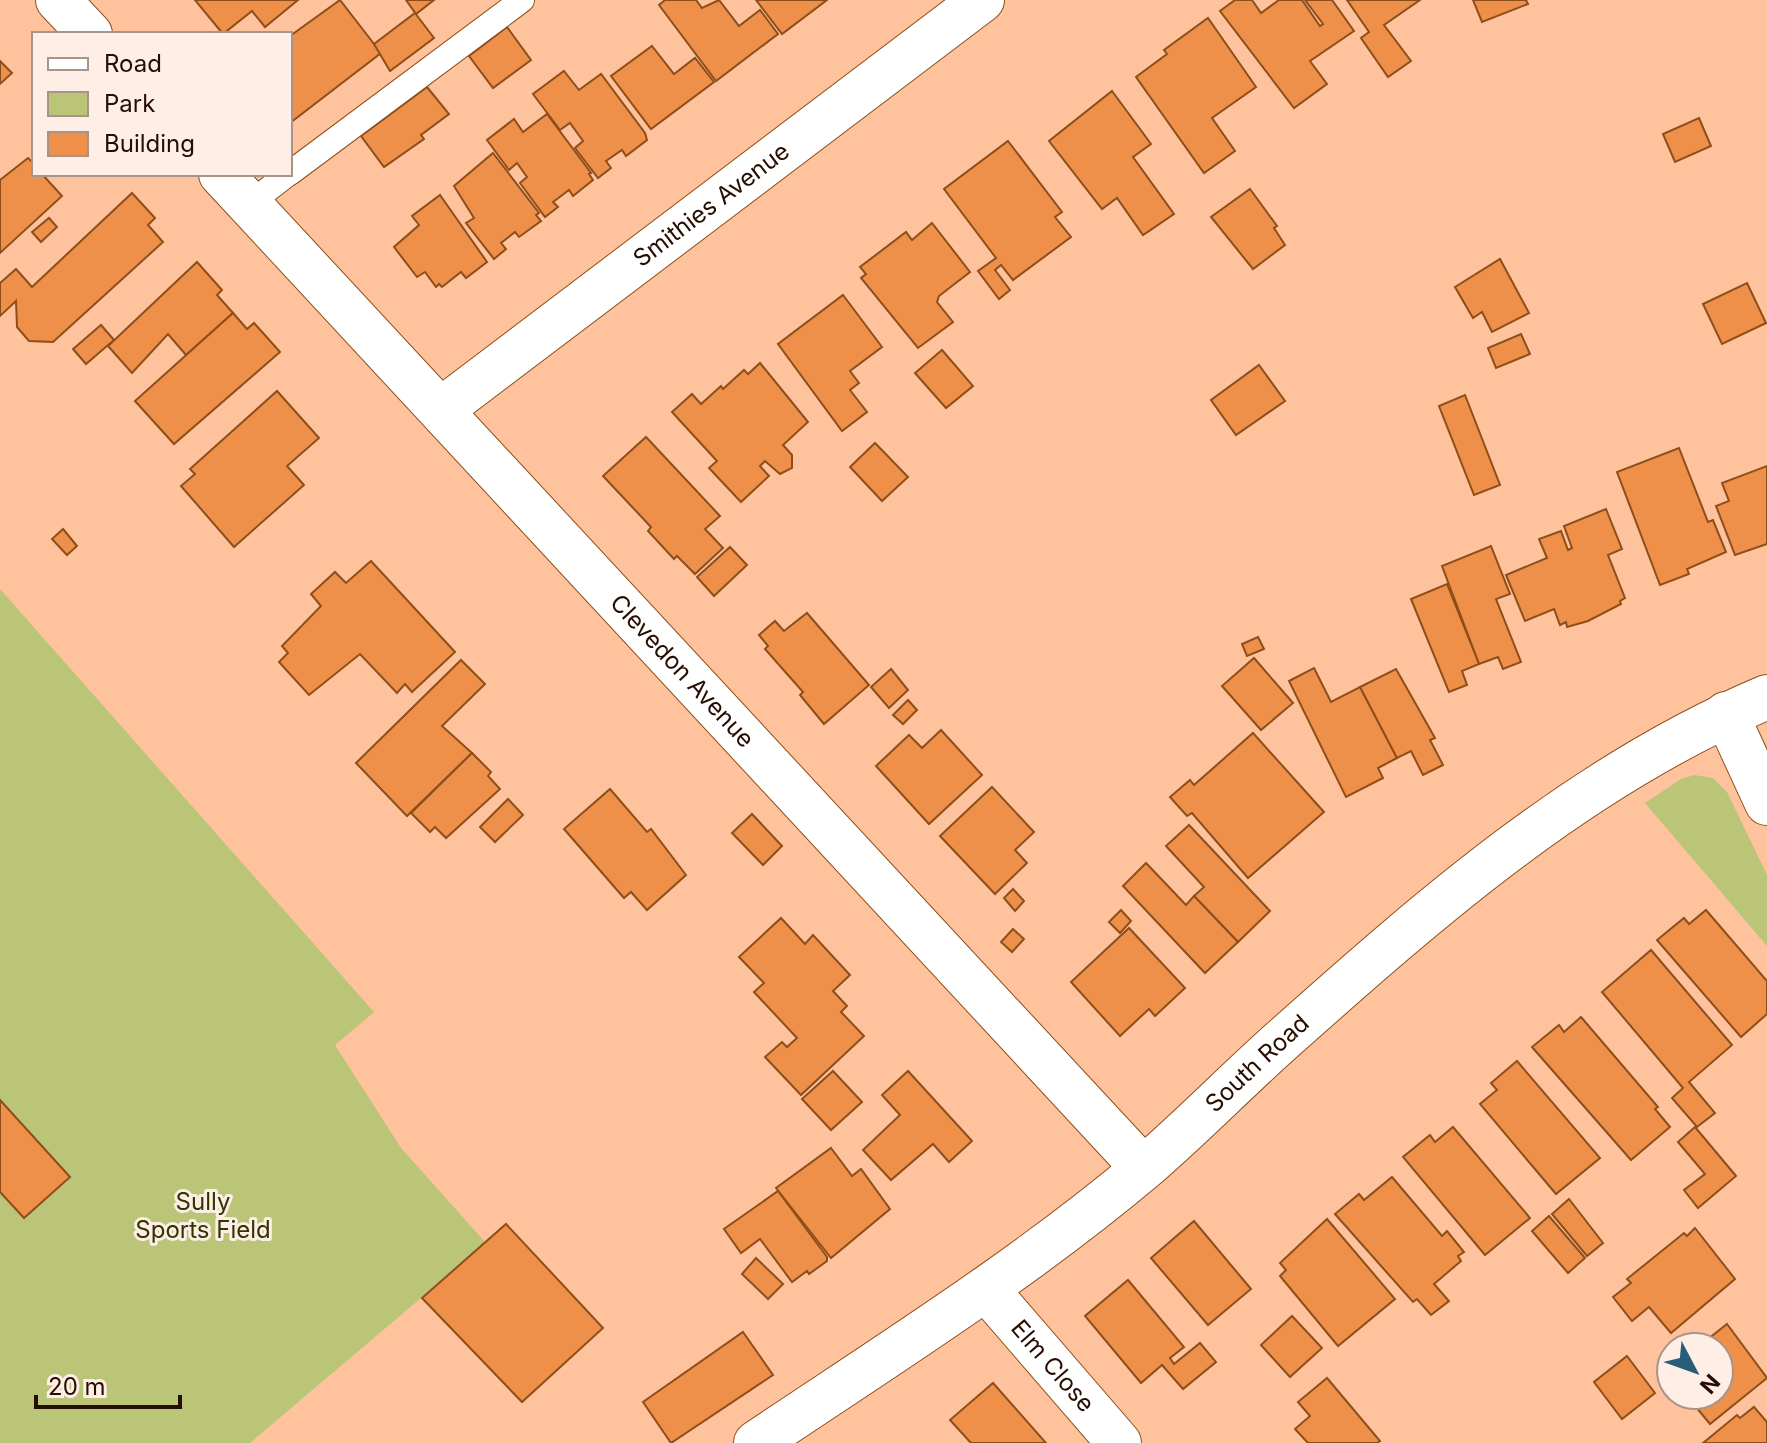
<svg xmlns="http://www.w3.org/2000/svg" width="1767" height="1443" font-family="Inter,sans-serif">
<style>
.green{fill:#bbc577}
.building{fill:#ef904a;stroke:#8e4e1b;stroke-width:2}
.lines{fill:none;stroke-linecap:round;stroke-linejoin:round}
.lane-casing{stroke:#8e4e1a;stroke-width:26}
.street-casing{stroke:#8e4e1a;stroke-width:46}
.secondary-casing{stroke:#8e4e1a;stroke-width:46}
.lane{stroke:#fff;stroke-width:24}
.street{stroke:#fff;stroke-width:44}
.secondary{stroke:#fff;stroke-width:44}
.labels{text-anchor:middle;stroke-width:6;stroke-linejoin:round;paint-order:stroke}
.street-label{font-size:24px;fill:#270d00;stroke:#feeee5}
.park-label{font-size:24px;fill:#313502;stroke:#feeee5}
</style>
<rect width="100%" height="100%" fill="#fec39c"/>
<g class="green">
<path d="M0 589 374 1012 335 1045 401 1148 486 1243 250 1443H0Z"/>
<path d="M1694 775 1713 778 1727 792 1767 875V946L1645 803 1681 779Z"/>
</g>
<g class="building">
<path d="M195 0H298L265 27 252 11 223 34Z"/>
<path d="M340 0 381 53 290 123V36Z"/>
<path d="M406 0H434L416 14Z"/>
<path d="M665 0H696L702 8 719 0 739 26 760 10 778 34 716 81 659 5Z"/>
<path d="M756 0H827L782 34Z"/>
<path d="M1235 0H1252L1261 13 1279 0H1302L1320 26 1323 24 1305 0H1332L1354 31 1310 61 1327 84 1294 108 1220 11Z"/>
<path d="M1347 0H1420L1384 25 1411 61 1388 77 1361 38 1369 32Z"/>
<path d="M1473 0H1526L1528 4 1482 22Z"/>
<path d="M415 13 434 38 390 71 374 44Z"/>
<path d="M1208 18 1256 87 1212 118 1235 151 1204 173 1136 77 1167 54 1164 50Z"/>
<path d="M507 27 531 60 493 88 469 56Z"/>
<path d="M652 46 674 74 695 58 714 82 651 129 611 76Z"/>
<path d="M0 61 12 73 0 84Z"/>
<path d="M564 71 579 90 601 74 645 133 647 140 626 156 622 150 606 161 611 168 598 178 575 148 583 141 570 123 560 130 533 94Z"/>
<path d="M427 87 449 114 421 135 424 139 384 167 361 136Z"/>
<path d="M1112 91 1151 144 1133 157 1174 214 1143 235 1117 198 1102 209 1049 141Z"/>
<path d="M547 114 591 173 589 174 593 180 573 196 569 190 553 202 558 207 545 217 520 183 527 177 517 163 509 170 487 140 514 119 523 132Z"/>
<path d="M1699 118 1711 146 1675 162 1663 134Z"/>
<path d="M1008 141 1062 212 1055 217 1071 237 1013 280 1001 265 995 270 1010 290 999 299 978 271 996 258 944 189Z"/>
<path d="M493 153 539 213 536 215 541 221 519 237 515 232 501 243 506 249 494 259 466 223 474 218 454 186Z"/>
<path d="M28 158 34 164V174H42L62 196 0 253V180Z"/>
<path d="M1250 189 1277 226 1274 228 1285 245 1253 269 1211 217Z"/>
<path d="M132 193 155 218 148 225 163 242 53 342 29 341 17 327 16 301 0 316V283L16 269 32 287Z"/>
<path d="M440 195 487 262 466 278 461 272 442 287 439 284 436 287 425 272 417 277 394 247 419 225 412 216Z"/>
<path d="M49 218 57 227 41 242 32 232Z"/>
<path d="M932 223 970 272 939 296 937 302 953 322 918 348 861 278 866 274 860 267 906 232 912 240Z"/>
<path d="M1500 259 1529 313 1492 332 1482 312 1473 318 1455 287Z"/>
<path d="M197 262 222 290 217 295 233 313 186 355 168 334 132 373 108 346Z"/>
<path d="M1747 283 1766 323 1722 344 1703 304Z"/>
<path d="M843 295 882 347 850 371 859 383 850 390 867 412 842 431 778 344Z"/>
<path d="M233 313 247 329 254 323 280 352 174 444 135 401Z"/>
<path d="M101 325 114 340 86 364 73 349Z"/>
<path d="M1521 334 1530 354 1496 368 1488 348Z"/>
<path d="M942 350 973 386 946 408 915 373Z"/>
<path d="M760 363 808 422 783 445 792 455V468L780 474 765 461 760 466 769 476 741 502 709 468 717 461 672 412 692 394 701 404 721 386 723 389 744 370 748 374Z"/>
<path d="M1259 365 1285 401 1236 435 1211 400Z"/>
<path d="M277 391 319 438 287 466 304 485 234 547 181 486 195 474 190 469Z"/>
<path d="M1465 395 1500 485 1474 495 1439 406Z"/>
<path d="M646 437 720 516 705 529 723 548 695 574 677 556 674 559 648 531 651 527 603 476Z"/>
<path d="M875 443 908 477 882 501 850 467Z"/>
<path d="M1679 448 1708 522 1713 520 1726 552 1687 569 1689 574 1660 585 1617 472Z"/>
<path d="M1767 466V544L1735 555 1716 506 1729 501 1722 483Z"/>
<path d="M1606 509 1622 549 1608 555 1625 598 1620 601 1621 604 1588 621 1567 627 1566 622 1560 625 1554 609 1525 621 1506 575 1547 558 1539 539 1561 531 1568 550 1572 548 1564 526Z"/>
<path d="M63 529 77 546 67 555 52 539Z"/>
<path d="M1491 546 1510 594 1496 599 1521 662 1503 669 1498 657 1479 664 1442 566Z"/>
<path d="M730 547 747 565 714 596 697 577Z"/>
<path d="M371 561 455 652 412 692 405 684 397 693 360 654 309 695 279 662 288 653 282 646 321 606 311 594 335 572 346 583Z"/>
<path d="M1447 584 1479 664 1462 671 1467 685 1449 692 1411 599Z"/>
<path d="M807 613 869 685 824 724 800 695 803 692 765 649 768 646 759 635 775 621 784 631Z"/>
<path d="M1258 637 1264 649 1247 656 1242 644Z"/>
<path d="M1254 658 1293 703 1261 730 1222 686Z"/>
<path d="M461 660 485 684 442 726 472 753 407 816 356 763Z"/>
<path d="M1314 668 1331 702 1360 687 1397 758 1378 768 1383 778 1346 797 1289 681Z"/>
<path d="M891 669 908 690 889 708 871 687Z"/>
<path d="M1396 669 1435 738 1430 740 1443 765 1423 775 1411 751 1397 758 1360 687Z"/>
<path d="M908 700 917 710 903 724 893 715Z"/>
<path d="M941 730 982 775 929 824 876 766 909 735 922 748Z"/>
<path d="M1253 733 1324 812 1248 878 1192 813 1187 816 1170 797 1190 780 1194 785Z"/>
<path d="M472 753 491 772 488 776 500 789 446 838 435 827 430 832 411 813Z"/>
<path d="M992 787 1034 832 1015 850 1027 863 995 894 940 836Z"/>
<path d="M610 789 647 832 651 829 686 875 647 910 631 892 624 898 564 829Z"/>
<path d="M508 799 523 815 495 842 480 827Z"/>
<path d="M752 814 782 846 763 865 732 833Z"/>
<path d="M1189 825 1270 911 1238 942 1194 896 1204 887 1166 846Z"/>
<path d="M1146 863 1186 905 1194 896 1238 942 1205 973 1123 886Z"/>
<path d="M1013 889 1024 901 1015 911 1004 898Z"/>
<path d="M1121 910 1131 921 1120 933 1109 922Z"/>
<path d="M1706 910 1767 981V1014L1741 1037 1657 940 1684 918 1689 924Z"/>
<path d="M781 918 805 944 813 935 850 975 833 991 847 1006 841 1012 864 1036 801 1095 765 1057 782 1042 787 1047 797 1038 754 992 764 983 739 957Z"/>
<path d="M1129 928 1185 988 1155 1016 1149 1009 1120 1036 1071 982Z"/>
<path d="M1013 929 1024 939 1012 952 1001 942Z"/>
<path d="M1651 950 1732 1045 1689 1082 1715 1113 1697 1127 1672 1098 1683 1088 1602 992Z"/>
<path d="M1581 1017 1658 1107 1655 1109 1670 1127 1631 1160 1532 1047 1559 1025 1564 1032Z"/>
<path d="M1517 1061 1600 1158 1556 1194 1480 1104 1497 1090 1491 1083Z"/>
<path d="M833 1071 862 1102 831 1130 802 1099Z"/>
<path d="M908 1071 972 1141 949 1162 933 1144 891 1180 863 1150 900 1115 882 1095Z"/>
<path d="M0 1100 70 1177 24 1218 0 1192Z"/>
<path d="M1453 1127 1530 1218 1485 1255 1403 1157 1430 1135 1435 1142Z"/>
<path d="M1695 1127 1736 1176 1698 1208 1684 1190 1705 1174 1678 1142Z"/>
<path d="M831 1148 852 1176 861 1169 890 1209 831 1258 776 1188Z"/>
<path d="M1392 1177 1442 1236 1447 1231 1464 1252 1458 1256 1461 1261 1434 1284 1449 1301 1431 1315 1417 1299 1413 1302 1335 1214 1359 1194 1364 1200Z"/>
<path d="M778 1191 827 1257V1261L809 1274 807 1271 792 1282 760 1239 741 1253 724 1229Z"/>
<path d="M1569 1199 1603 1243 1587 1256 1552 1214Z"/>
<path d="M1549 1216 1585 1258 1568 1273 1532 1231Z"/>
<path d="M1327 1219 1395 1299 1338 1346 1280 1276 1286 1270 1280 1263Z"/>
<path d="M1194 1221 1251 1289 1208 1325 1151 1258Z"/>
<path d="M506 1224 603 1328 522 1402 422 1298Z"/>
<path d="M1695 1228 1735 1279 1671 1333 1649 1307 1632 1321 1613 1297 1631 1283 1627 1279 1684 1233 1687 1236Z"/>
<path d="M756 1258 783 1284 768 1299 742 1274Z"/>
<path d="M1128 1280 1184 1347 1170 1358 1174 1364 1200 1343 1216 1362 1183 1389 1162 1365 1141 1383 1085 1316Z"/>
<path d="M1292 1316 1322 1348 1290 1377 1261 1345Z"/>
<path d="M1727 1324 1767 1378 1710 1424 1686 1395H1719V1347H1698Z"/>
<path d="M743 1332 773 1375 671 1443 643 1402Z"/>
<path d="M1627 1356 1655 1393 1622 1419 1594 1382Z"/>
<path d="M1327 1378 1380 1441 1377 1443H1308L1295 1429 1310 1416 1298 1402Z"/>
<path d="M993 1383 1046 1443H971L950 1420Z"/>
<path d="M1754 1407 1767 1422V1443H1703L1737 1415 1740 1418Z"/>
</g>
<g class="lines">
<defs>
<g id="lane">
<path d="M290 173 522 0"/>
<path d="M249 204 288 174"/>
</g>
<g id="street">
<path d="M58 0 90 34"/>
<path id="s1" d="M221 174 1143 1168"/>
<path id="s2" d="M442 409 982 0"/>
<path d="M1726 714 1767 803"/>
<path id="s3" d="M986 1289 1119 1443"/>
</g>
<g id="secondary">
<path id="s4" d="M756 1443C887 1355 1023 1270 1144 1168 1193 1126 1239 1078 1288 1035 1435 904 1584 774 1767 697"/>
</g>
</defs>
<use href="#lane" class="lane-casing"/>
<use href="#street" class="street-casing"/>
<use href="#secondary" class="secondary-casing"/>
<use href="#lane" class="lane"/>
<use href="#street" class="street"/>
<use href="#secondary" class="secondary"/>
</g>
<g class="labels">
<g class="street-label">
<text dy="8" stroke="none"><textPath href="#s2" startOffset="338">Smithies Avenue</textPath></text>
<text dy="8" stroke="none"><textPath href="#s1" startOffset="678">Clevedon Avenue</textPath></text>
<text dy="8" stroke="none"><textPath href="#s4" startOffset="630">South Road</textPath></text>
<text dy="8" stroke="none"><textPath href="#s3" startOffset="102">Elm Close</textPath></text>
</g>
<g class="park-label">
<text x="203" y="1210">Sully<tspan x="203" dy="28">Sports Field</tspan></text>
</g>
</g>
<rect x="32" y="32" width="260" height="144" fill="#feeee5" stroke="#a89489" stroke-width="2"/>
<rect x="48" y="58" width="40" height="12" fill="#ffffff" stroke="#a89489" stroke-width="2"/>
<text x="104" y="72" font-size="24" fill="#270d00">Road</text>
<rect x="48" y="92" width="40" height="24" fill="#bbc577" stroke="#a89489" stroke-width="2"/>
<text x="104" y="112" font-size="24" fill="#270d00">Park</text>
<rect x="48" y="132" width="40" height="24" fill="#ef904a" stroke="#a89489" stroke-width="2"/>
<text x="104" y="152" font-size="24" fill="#270d00">Building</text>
<g transform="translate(1695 1371) rotate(131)"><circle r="38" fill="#feeee5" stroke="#a89489" stroke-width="2"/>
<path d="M0-6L14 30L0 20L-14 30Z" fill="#285d79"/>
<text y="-12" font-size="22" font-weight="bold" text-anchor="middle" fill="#270d00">N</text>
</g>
<path d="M36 1395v12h144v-12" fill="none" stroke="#270d00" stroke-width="4"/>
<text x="48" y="1395" font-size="24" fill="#270d00" stroke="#feeee5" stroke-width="6" paint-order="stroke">20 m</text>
</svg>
